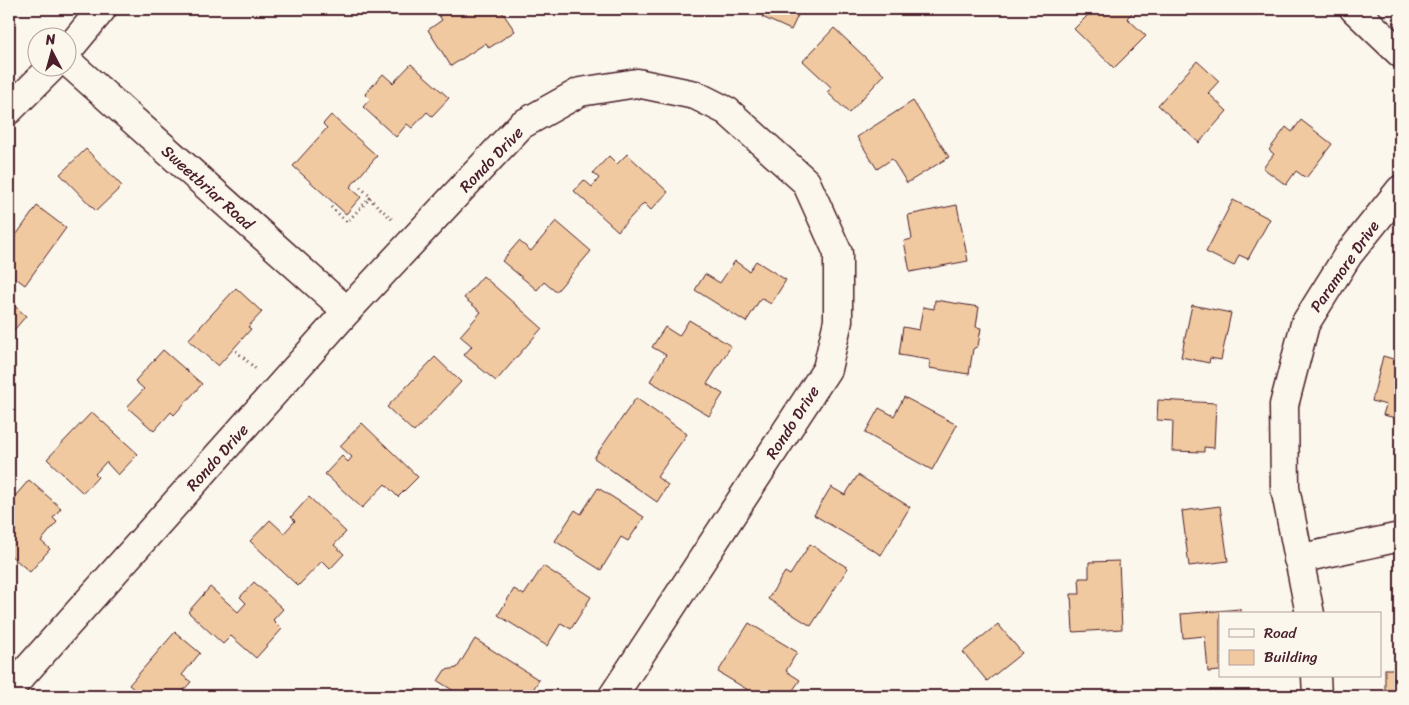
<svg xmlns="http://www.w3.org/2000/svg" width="1409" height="705" font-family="Sriracha,sans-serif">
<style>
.building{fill:#f1c9a0;stroke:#4a1f2b}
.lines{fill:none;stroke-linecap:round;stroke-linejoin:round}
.minor-casing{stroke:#4a1f2b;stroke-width:31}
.path{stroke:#4a1f2b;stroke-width:3;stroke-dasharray:1 4;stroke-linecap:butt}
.minor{stroke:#fbf7ec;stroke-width:28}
.labels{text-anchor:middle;stroke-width:5;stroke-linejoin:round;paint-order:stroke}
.street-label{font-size:16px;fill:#4a1f2b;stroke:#fbf7ec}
</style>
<rect width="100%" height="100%" fill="#fbf7ec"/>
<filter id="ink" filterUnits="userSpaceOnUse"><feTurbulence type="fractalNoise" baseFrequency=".02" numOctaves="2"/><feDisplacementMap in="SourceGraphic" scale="10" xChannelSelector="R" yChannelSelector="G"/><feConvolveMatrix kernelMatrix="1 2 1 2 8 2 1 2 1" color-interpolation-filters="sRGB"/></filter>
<g filter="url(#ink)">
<g class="building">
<path d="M446 9H500L515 31 489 48 486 43 451 66 428 30 442 20 438 14Z"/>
<path d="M758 9H801L791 30 762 17 764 12Z"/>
<path d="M1094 9H1136L1127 18 1146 36 1114 68 1074 29Z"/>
<path d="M834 28 884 75 849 113 827 92 832 88 803 61Z"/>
<path d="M1197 61 1219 81 1208 93 1227 111 1199 143 1158 105Z"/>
<path d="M411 64 449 98 432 116 427 112 412 128 407 124 396 137 363 107 370 99 365 94 383 74 393 83Z"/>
<path d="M913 101 949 157 907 183 892 159 877 169 857 137Z"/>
<path d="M331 115 377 156 350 187 361 197 346 214 293 166 327 128 323 124Z"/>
<path d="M1301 120 1332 144 1306 178 1296 171 1286 185 1263 168 1274 154 1269 150 1286 127 1292 132Z"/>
<path d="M86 149 122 186 96 211 60 174Z"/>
<path d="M627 154 668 192 651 210 644 203 618 231 574 191 584 180 592 187 599 178 593 173 609 156 617 164Z"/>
<path d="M1233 200 1270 219 1248 259 1239 255 1234 266 1206 252Z"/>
<path d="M957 205 968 261 910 272 904 241 912 239 908 215Z"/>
<path d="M37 206 66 228 25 285 9 273V245Z"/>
<path d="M556 221 591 251 556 292 544 282 537 290 502 261 519 241 531 251Z"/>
<path d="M735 261 749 271 756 261 786 280 771 304 761 298 746 322 695 290 705 274 720 283Z"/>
<path d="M483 276 542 328 496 381 464 355 472 346 460 336 481 312 464 298Z"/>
<path d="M236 288 262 312 248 327 251 329 218 366 188 340Z"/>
<path d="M935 300 979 307 976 327 981 328 978 346 973 349 969 374 929 368 930 360 899 355 903 327 919 330 923 307 934 309Z"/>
<path d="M9 301 26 316 14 330 9 325Z"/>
<path d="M1192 305 1231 313 1221 360 1210 358 1209 363 1181 357Z"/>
<path d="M689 320 731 346 707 384 723 394 709 416 650 381 666 355 652 347 665 327 679 336Z"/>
<path d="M163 350 202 384 174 415 171 412 154 431 127 407 144 389 135 381Z"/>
<path d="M1383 356 1400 361V419L1383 415 1386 405 1372 401Z"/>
<path d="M435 357 461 382 414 432 387 407Z"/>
<path d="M904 397 957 425 932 470 865 433 879 408 894 416Z"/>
<path d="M636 398 687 434 657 477 668 485 657 502 594 458Z"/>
<path d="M1158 400 1216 403 1214 448 1204 447V452L1172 451 1173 421 1157 420Z"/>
<path d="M92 412 138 454 118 475 106 462 95 474 98 477 83 493 47 459Z"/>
<path d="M362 423 418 477 398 497 385 484 362 508 325 474 342 456 348 462 352 457 340 446Z"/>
<path d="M858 475 910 507 881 555 814 515 831 487 845 495Z"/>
<path d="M29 480 61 508 53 518 57 522 41 541 50 549 30 572 9 554V548L12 544 9 541V503Z"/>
<path d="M598 488 644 517 628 541 621 537 601 570 555 541 575 510 581 514Z"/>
<path d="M309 497 346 532 334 545 344 554 330 569 322 561 298 586 250 541 270 520 284 533 295 521 291 517Z"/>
<path d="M1220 506 1228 561 1189 566 1182 511Z"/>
<path d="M810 544 848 568 811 626 768 599 785 572 790 575Z"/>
<path d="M1119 561 1122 629 1073 632 1071 594H1080L1079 578H1089V562Z"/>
<path d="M543 566 591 597 571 629 561 623 547 646 498 615 514 589 524 595Z"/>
<path d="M254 582 283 609 273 620 282 629 256 658 231 636 223 644 188 612 210 587 238 612 246 603 240 597Z"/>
<path d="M9 585 15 590 9 597Z"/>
<path d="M1240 609V614H1220V671L1208 672 1205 636 1183 638 1181 614Z"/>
<path d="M749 623 797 652 786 671 800 680 789 696H778L770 691 767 696H758L718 672Z"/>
<path d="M998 624 1022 653 987 681 963 652Z"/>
<path d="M175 632 200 653 182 675 191 682 178 696 173 694 171 696H142L129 685Z"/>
<path d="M475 639 539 680 529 696H462L438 681 445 670 457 668Z"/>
<rect x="1385" y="669" width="15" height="27"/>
</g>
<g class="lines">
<defs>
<g id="minor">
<path d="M1354 9 1400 53"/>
<path d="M68 50 102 9"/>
<path d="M68 62 347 311"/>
<path d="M9 110 51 68"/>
<path d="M1298 559 1400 537"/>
<path d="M1310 614 1285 488 1284 405 1305 324 1348 255 1400 190"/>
<path d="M1316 676 1317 696"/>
<path d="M9 690 347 311 521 125 580 92 637 83 695 95 727 111 806 182 838 253V321L827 369 613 696"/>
</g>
</defs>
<use href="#minor" class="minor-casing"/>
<g class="path">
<path d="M369 198 394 221"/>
<path d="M331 207 347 222 371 197 360 187"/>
<path d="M236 351 257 370"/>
</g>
<use href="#minor" class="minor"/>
</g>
</g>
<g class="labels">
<g class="street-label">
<text transform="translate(491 159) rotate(-46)" y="6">Rondo Drive</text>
<text transform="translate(208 187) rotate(42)" y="6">Sweetbriar Road</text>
<text transform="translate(1344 266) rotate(-55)" y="6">Paramore Drive</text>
<text transform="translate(792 422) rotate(-57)" y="6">Rondo Drive</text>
<text transform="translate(217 457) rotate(-48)" y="6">Rondo Drive</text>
</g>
</g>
<rect width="1409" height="705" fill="none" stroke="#fbf7ec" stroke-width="30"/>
<rect x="15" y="15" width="1379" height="675" fill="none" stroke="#4a1f2b" stroke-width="2" filter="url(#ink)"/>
<rect x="1219" y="612" width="162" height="65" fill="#fbf7ec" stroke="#b4a19f"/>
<rect x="1229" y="629" width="25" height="8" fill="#fbf7ec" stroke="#b4a19f"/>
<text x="1264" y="638" font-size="15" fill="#4a1f2b">Road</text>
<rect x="1229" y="650" width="25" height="15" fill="#f1c9a0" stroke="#b4a19f"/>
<text x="1264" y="662" font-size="15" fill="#4a1f2b">Building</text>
<g transform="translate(52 52) rotate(354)"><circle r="24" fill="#fbf7ec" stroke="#b4a19f"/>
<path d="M0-4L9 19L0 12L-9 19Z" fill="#4a1f2b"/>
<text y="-8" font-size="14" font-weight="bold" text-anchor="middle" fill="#4a1f2b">N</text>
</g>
</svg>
